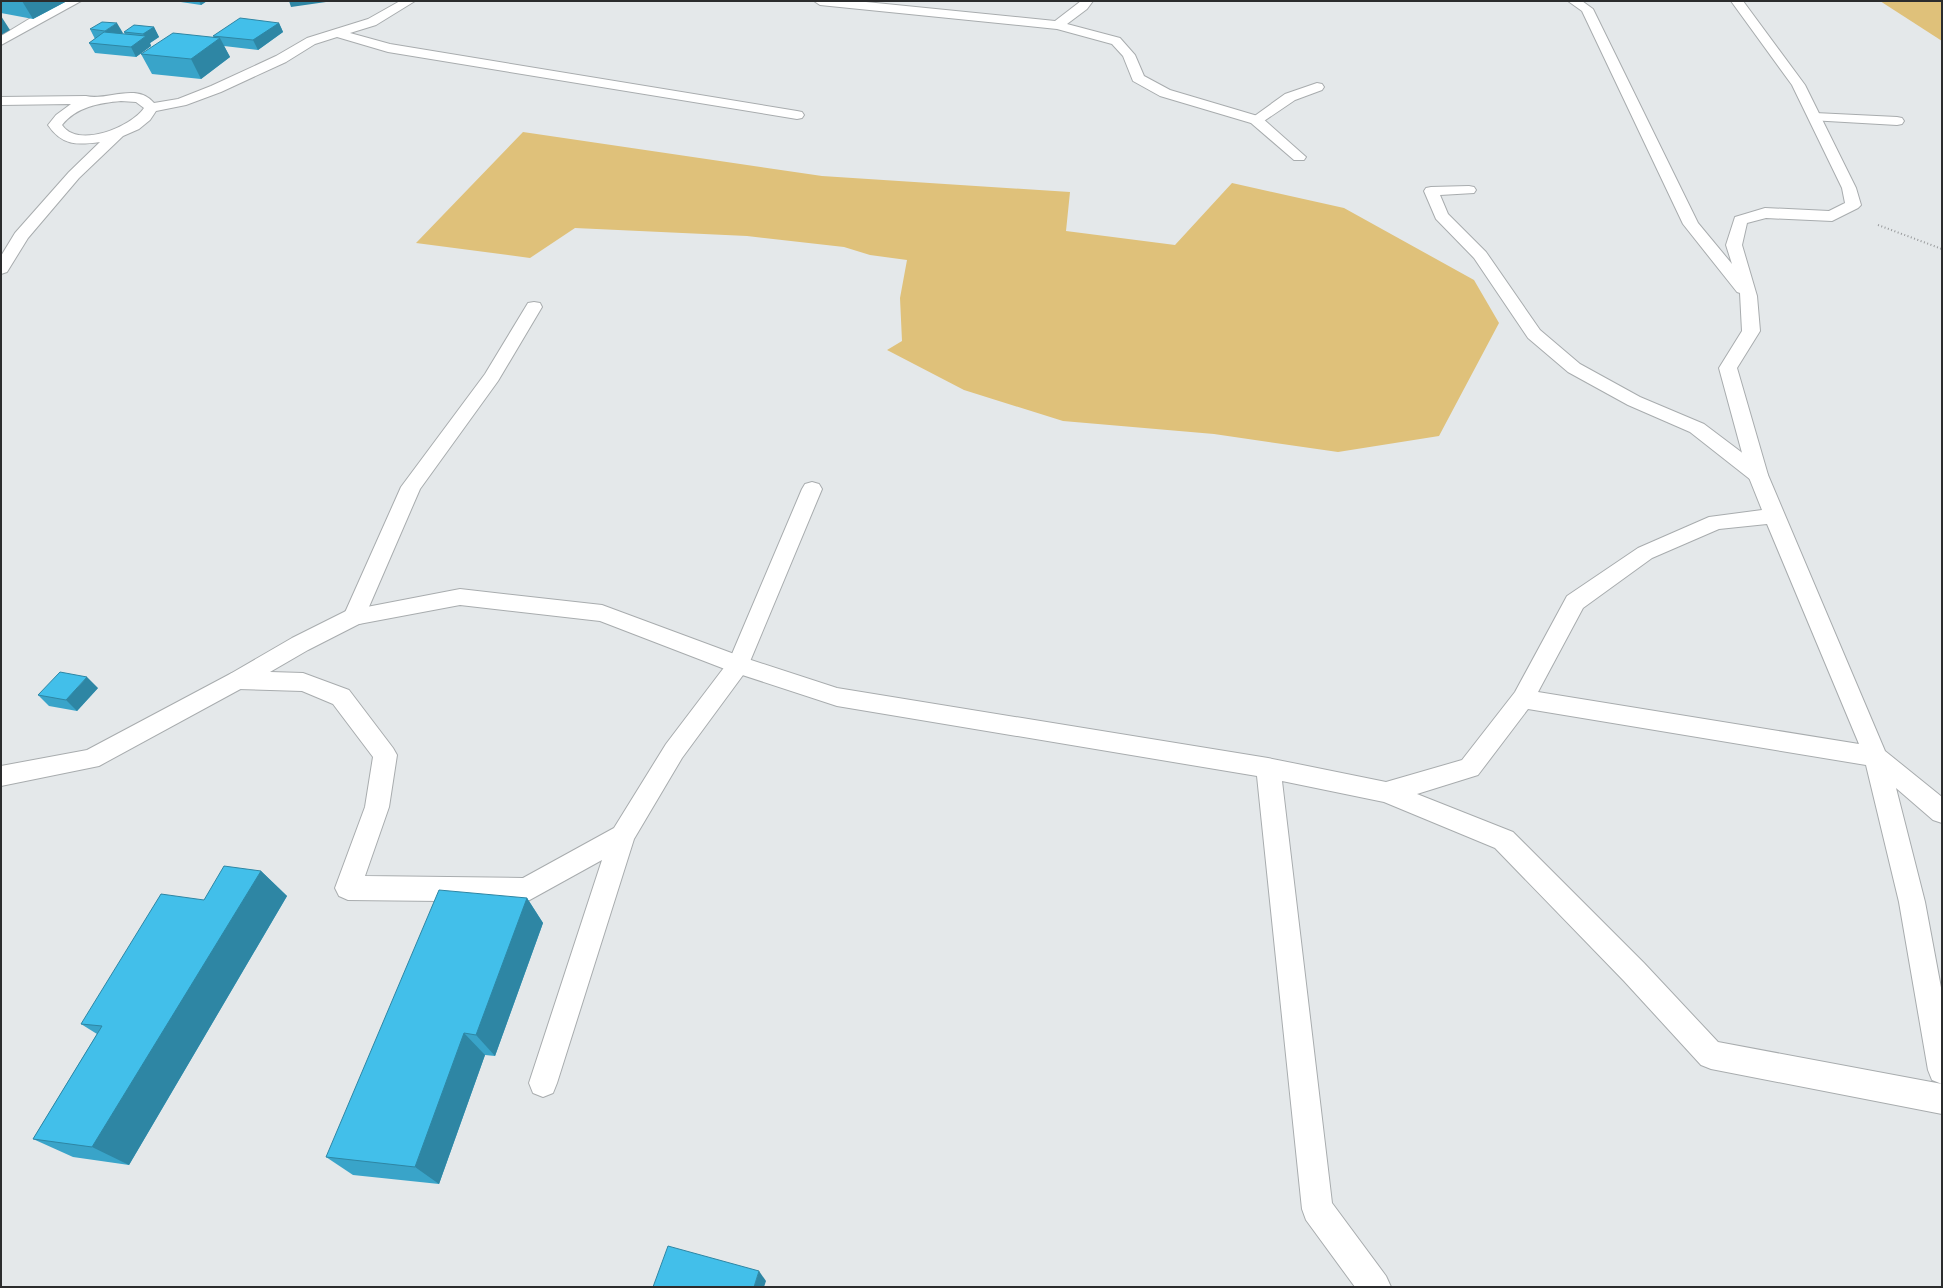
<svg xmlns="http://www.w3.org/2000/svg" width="1943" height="1288" font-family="Poppins,sans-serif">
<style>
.green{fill:#dfc17a}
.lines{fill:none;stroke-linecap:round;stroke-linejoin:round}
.service-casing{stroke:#a8acae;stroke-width:2}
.minor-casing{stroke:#a8acae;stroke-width:2}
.path{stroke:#989a9c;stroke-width:2;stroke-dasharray:1 2.5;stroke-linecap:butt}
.service{fill:#fff;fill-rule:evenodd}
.minor{fill:#fff;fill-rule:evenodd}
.wall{fill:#39a4c9}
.shaded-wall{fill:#2e86a4}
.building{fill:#42bfea;stroke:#2e86a4}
</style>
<rect width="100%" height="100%" fill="#e4e8ea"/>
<g class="green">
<path d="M1880 1H1942V41Z"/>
<path d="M523 132 822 176 1070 192 1066 231 1175 245 1232 183 1344 208 1474 280 1499 323 1439 436 1338 452 1214 434 1063 421 964 390 887 350 902 341 900 298 907 260 870 255 844 247 747 236 575 228 530 258 416 243Z"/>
</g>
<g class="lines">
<defs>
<g id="service">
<path d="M1317 83 1322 84 1324 87 1322 90 1295 100 1261 123H1251L1249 120 1285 94Z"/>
<path d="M1815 113 1897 117 1902 118 1904 121 1902 124 1897 125 1810 120 1808 117 1810 114Z"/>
<path d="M1469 186 1474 187 1476 190 1474 193 1440 195 1448 214 1486 252 1540 330 1580 364 1640 397 1704 424 1765 470 1768 475 1765 480 1758 482 1751 480 1690 432 1628 405 1568 372 1528 338 1474 258 1436 219 1424 191 1426 188 1431 187Z"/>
<path d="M534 302 540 303 542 307 498 381 420 489 362 623 354 625 346 623 343 617 401 487 485 374 528 303Z"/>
<path d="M812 482 819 484 822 489 746 671 682 758 634 839 557 1083 553 1093 543 1097 533 1093 529 1083 602 860 526 902 348 900 339 896 335 888 365 807 373 757 333 704 302 691 238 689 230 686 227 680 230 674 238 671 303 673 349 690 393 748 397 755 389 807 365 876 523 878 614 828 666 744 729 661 802 489 805 484Z"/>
</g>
<g id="minor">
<path d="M66 1H81L1 45V36L34 16Z"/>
<path d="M400 1H415L376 25 350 33 390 44 797 111 802 112 804 115 802 118 797 119 388 52 337 37 315 44 286 62 221 92 186 105 156 111 150 120 139 129 123 136 79 178 28 238 7 272 1 274V256L15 233 69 172 100 142C77 145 62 146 48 125L56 115 71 104 1 105V97L86 96C107 101 137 82 154 103L178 99 211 86 276 56 307 38 368 19ZM121 101 136 102 144 108C131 127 78 149 62 125 76 107 99 103 121 101Z"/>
<path d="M814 1H856L1055 21 1081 1H1093L1087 9 1067 24 1120 38 1135 55 1144 76 1170 90 1261 117 1306 157 1304 160H1294L1251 123 1160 96 1133 81 1123 56 1112 44 1057 29 820 5Z"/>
<path d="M1568 1H1582L1593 9 1698 223 1732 264 1726 245 1735 217 1765 208 1829 211 1845 203 1842 188 1792 85 1731 1H1743L1805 85 1856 188 1861 205 1858 208 1832 221 1766 218 1747 223 1742 245 1757 296 1760 331 1737 368 1768 475 1885 751 1942 797V823L1933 820 1896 788 1925 902 1942 993V1084L1932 1080 1928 1070 1899 902 1866 765 1528 709 1478 775 1417 794 1513 832 1644 963 1718 1042 1942 1084V1114L1711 1069 1701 1065 1624 981 1495 848 1384 802 1282 781 1332 1203 1386 1276 1391 1287H1355L1306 1220 1302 1209 1257 776 837 706 730 671 600 621 460 605 359 624 308 650 246 686 99 766 1 786V766L87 750 230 674 292 638 346 611 460 589 602 605 745 658 837 688 1268 758 1386 782 1462 760 1515 692 1567 596 1638 548 1709 517 1762 510 1748 475 1719 368 1742 331 1740 293 1737 292 1683 224 1582 11ZM1767 524 1859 744 1538 692 1583 608 1652 558 1719 529Z"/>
</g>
</defs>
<use href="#service" class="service-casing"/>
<use href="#minor" class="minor-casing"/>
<path class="path" d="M1878 225 1942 249"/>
<use href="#service" class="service"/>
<use href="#minor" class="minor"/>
</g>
<g class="wall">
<path d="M1 1H67L33 19 1 13Z"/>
<path d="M174 1H207L201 5Z"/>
<path d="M279 23 283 32 258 50 224 46 230 57 201 79 152 74 141 54 214 37 213 36Z"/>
<path d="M154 27 159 37 150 43 151 46 136 57 95 53 89 43 95 39 90 29 123 33 121 34H125L124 32Z"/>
<path d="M98 688 77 711 49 706 38 695Z"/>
<path d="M261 871 287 896 129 1165 73 1157 33 1139 97 1034 81 1024 204 900Z"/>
<path d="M527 898 543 923 495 1056 485 1055 439 1184 353 1175 326 1157Z"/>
</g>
<g class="shaded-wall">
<path d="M22 1H67L33 19Z"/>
<path d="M199 1H207L201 5Z"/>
<path d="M289 1H333L291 7Z"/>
<path d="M1 16 10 30 1 35Z"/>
<path d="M117 23 123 33 111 41 105 31Z"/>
<path d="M279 23 283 32 258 50 253 40Z"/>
<path d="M154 27 159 37 150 43 151 46 136 57 131 47 145 37 143 34Z"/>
<path d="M220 38 230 57 201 79 191 59Z"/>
<path d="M87 677 98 688 77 711 66 700Z"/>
<path d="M261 871 287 896 129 1165 92 1147Z"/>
<path d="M527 898 543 923 495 1056 476 1035Z"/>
<path d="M464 1033 485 1055 439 1184 415 1167Z"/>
<path d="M759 1271 766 1281 764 1287H754Z"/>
</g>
<g class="building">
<path d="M240 18 279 23 253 40 213 36Z"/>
<path d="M102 22 117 23 105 31 90 29Z"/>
<path d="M134 25 154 27 143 34 124 32Z"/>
<path d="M104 32 146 36 131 47 89 43Z"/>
<path d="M173 33 220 38 191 59 141 54Z"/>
<path d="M60 672 87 677 66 700 38 695Z"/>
<path d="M224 866 261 871 92 1147 33 1139 102 1026 81 1024 161 894 204 900Z"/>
<path d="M439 890 527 898 476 1035 464 1033 415 1167 326 1157Z"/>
<path d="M668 1246 759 1271 754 1287H653Z"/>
</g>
<rect width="1943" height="1288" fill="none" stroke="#2b2c2d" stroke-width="4"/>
</svg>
